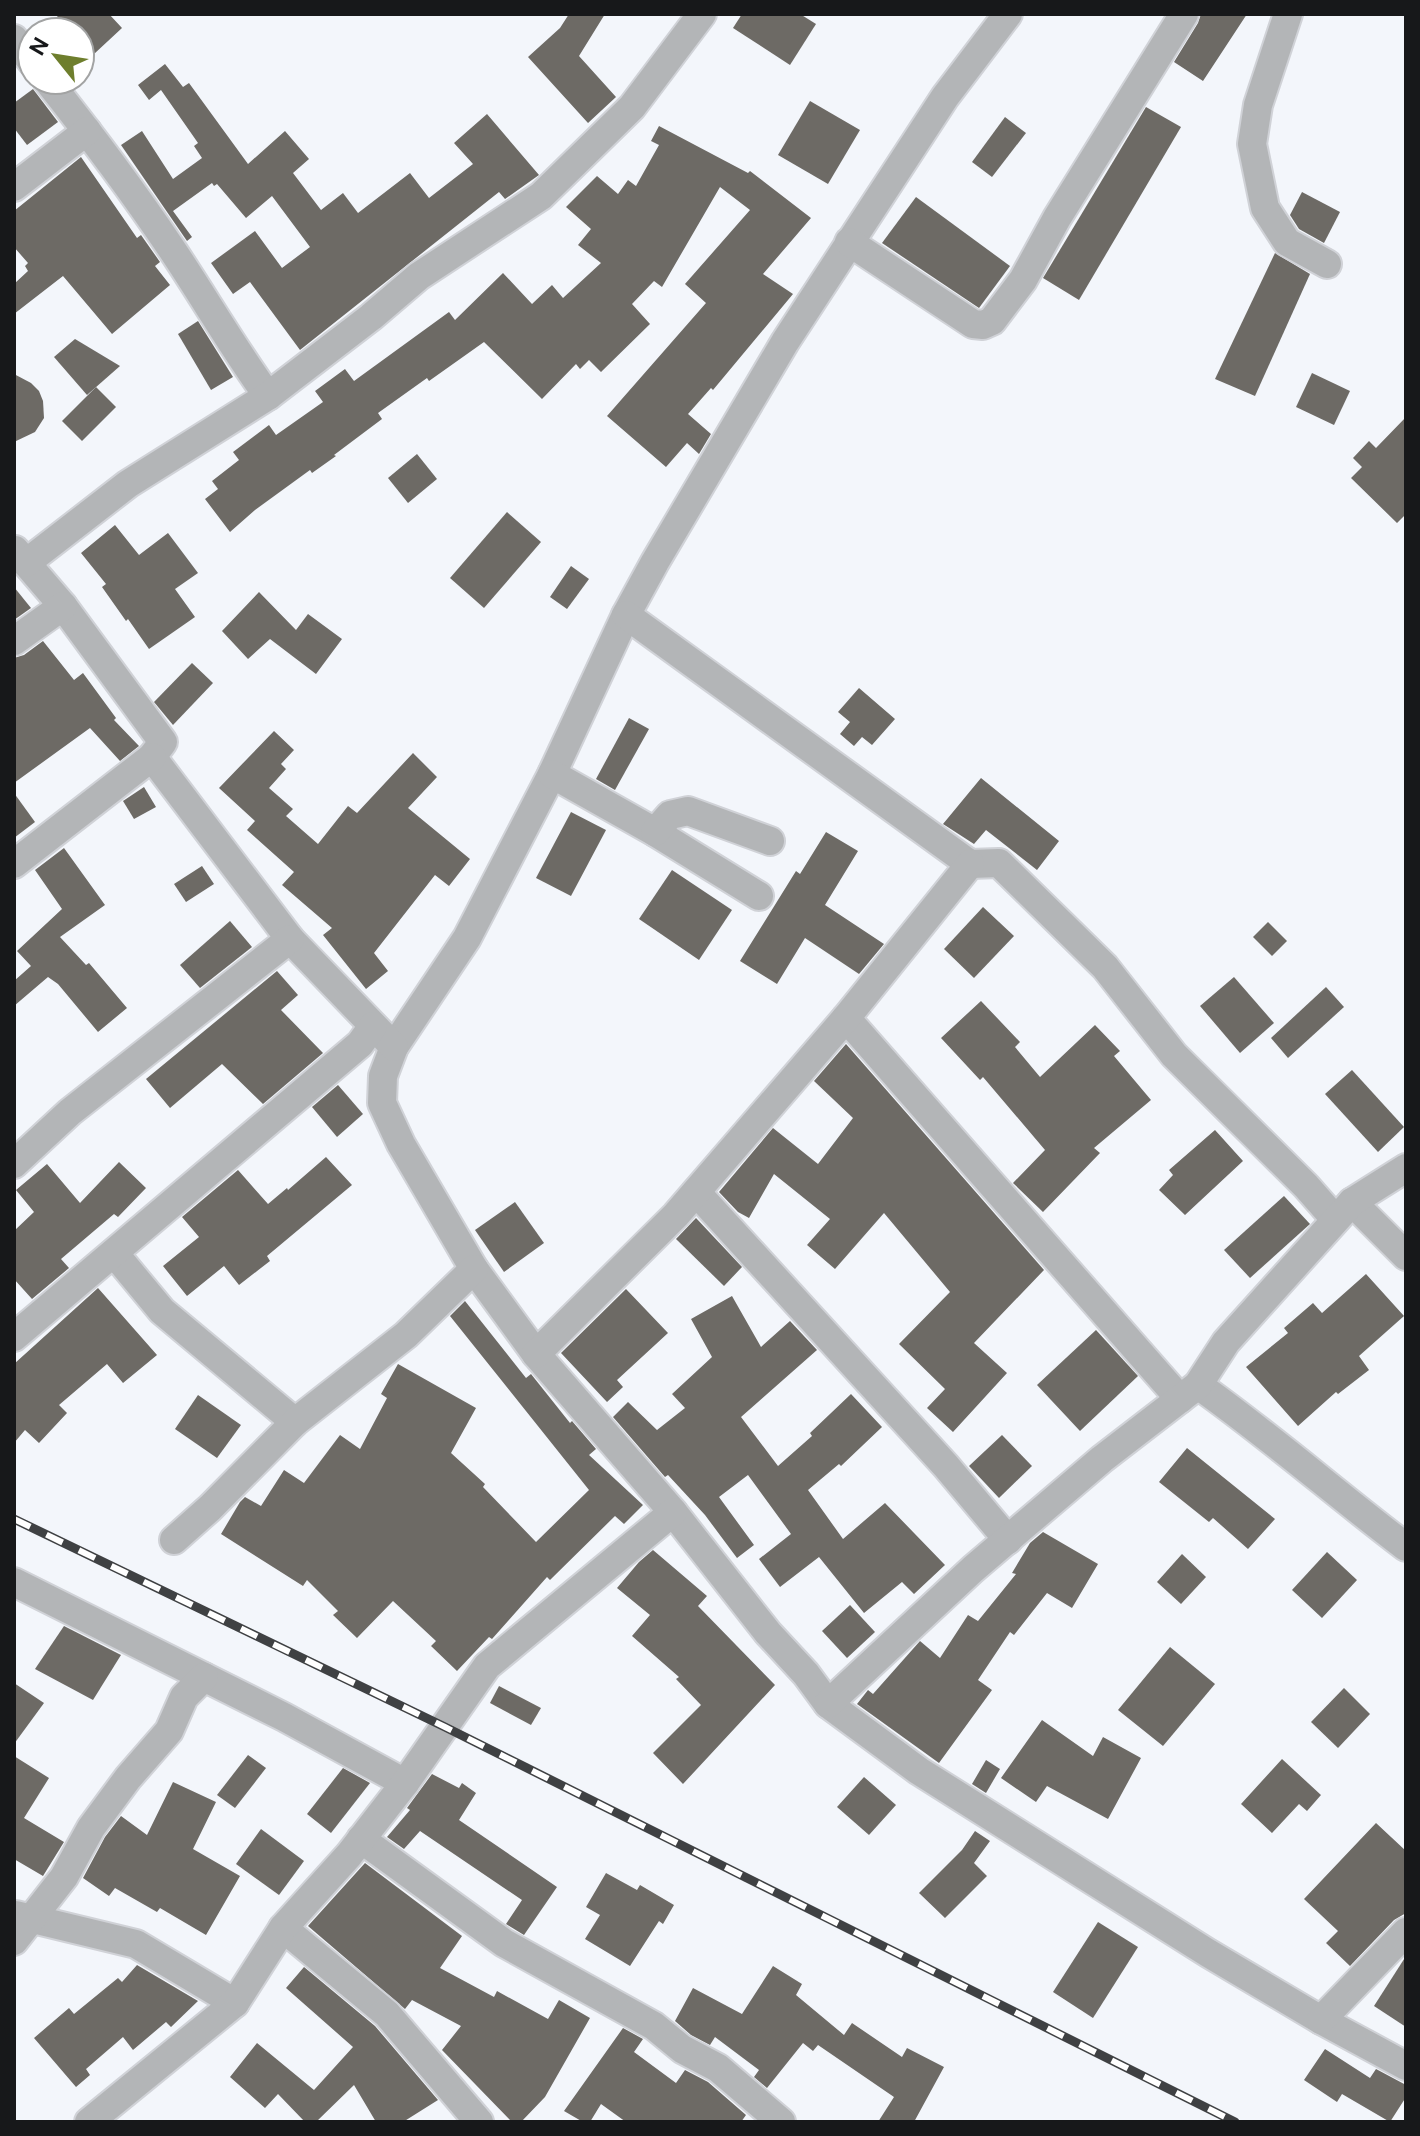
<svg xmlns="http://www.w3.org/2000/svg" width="1420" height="2136" font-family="'DM Sans',sans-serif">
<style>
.building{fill:#6d6a65}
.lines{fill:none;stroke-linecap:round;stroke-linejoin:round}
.minor-casing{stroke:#d0d2d7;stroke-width:32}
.minor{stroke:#b3b5b7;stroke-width:28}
.rail-casing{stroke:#3f4143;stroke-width:9}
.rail{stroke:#fff;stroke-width:6;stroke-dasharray:18;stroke-linecap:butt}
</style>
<rect width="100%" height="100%" fill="#f3f6fb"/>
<g class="building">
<path d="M60 14H109L122 28 80 67V32H41Z"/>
<path d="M569 14H605L579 56 616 97 588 123 528 57 560 28Z"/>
<path d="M742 14H800L816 24 790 65 733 28Z"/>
<path d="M1201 14H1247L1203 81 1174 62 1198 23Z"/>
<path d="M165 64 183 87 189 83 248 164 285 131 309 159 293 173 321 210 343 193 358 213 410 173 429 198 473 164 454 143 487 114 539 175 505 199 499 192 300 350 250 282 233 294 211 263 255 231 282 268 310 247 272 196 246 218 217 184 214 186 212 183 173 211 192 237 187 241 121 145 142 131 173 179 202 158 194 146 198 143 161 90 149 100 138 85Z"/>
<path d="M33 89 58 122 27 145 14 128V103Z"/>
<path d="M810 101 860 130 828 184 778 155Z"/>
<path d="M1146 107 1181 127 1079 300 1043 278Z"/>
<path d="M1005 117 1026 133 992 177 972 162Z"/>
<path d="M659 126 748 173 750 171 811 218 763 274 793 294 713 390 711 388 688 414 711 434 699 454 687 443 666 467 607 416 706 303 685 284 750 210 720 187 662 287 654 281 632 304 650 324 601 372 589 360 580 369 576 364 542 399 484 342 429 381 427 378 378 413 382 419 334 455 336 456 312 473 310 470 255 510 230 532 205 499 218 489 212 481 239 460 233 452 269 425 276 435 323 402 315 391 345 369 354 381 449 312 455 320 503 273 532 304 552 285 563 298 601 263 578 245 591 229 566 207 597 176 618 194 628 180 636 186 659 145 651 141Z"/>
<path d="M81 157 137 238 141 235 160 262 155 266 170 285 112 334 63 276 14 314V284L28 271 25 266 28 263 14 247V211Z"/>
<path d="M1302 192 1340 212 1324 243 1299 229 1290 215Z"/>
<path d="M916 197 1010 266 979 308 882 243Z"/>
<path d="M1275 253 1310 274 1255 396 1215 379Z"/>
<path d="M198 321 233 377 211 390 178 334Z"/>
<path d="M75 339 120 366 87 395 54 357Z"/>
<path d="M1312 373 1350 391 1334 425 1296 407Z"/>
<path d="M14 374 31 383 39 391 43 401 44 418 35 432 14 442Z"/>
<path d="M96 387 116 407 82 441 62 421Z"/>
<path d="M1406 417V514L1397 523 1351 478 1362 467 1353 458 1369 441 1376 448Z"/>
<path d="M417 454 437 479 408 503 388 478Z"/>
<path d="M507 512 541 542 484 608 450 578Z"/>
<path d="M115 525 139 555 168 533 198 573 175 589 195 617 149 649 128 619 126 621 102 587 106 584 81 553Z"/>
<path d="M571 566 589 579 567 609 550 597Z"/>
<path d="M14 587 31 608 14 620Z"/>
<path d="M259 592 296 630 308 614 342 639 316 674 270 639 248 659 222 631Z"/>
<path d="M43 641 74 680 83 673 116 718 114 720 139 746 120 761 90 728 14 783V658L24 655Z"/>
<path d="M192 663 213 683 173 725 154 702Z"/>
<path d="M859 688 895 719 872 745 862 737 854 746 840 734 850 722 838 712Z"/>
<path d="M629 718 649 729 615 790 596 779Z"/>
<path d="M274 731 294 750 281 764 286 769 269 788 293 809 286 816 318 844 348 806 357 813 413 753 437 777 408 808 470 859 449 886 435 875 374 953 388 971 366 989 323 935 332 928 282 885 294 872 247 830 255 821 219 788Z"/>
<path d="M981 778 1059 841 1037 870 986 830 974 844 943 824Z"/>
<path d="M144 787 156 807 134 819 123 801Z"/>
<path d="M14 793 35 822 14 838Z"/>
<path d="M571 812 606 830 571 896 536 878Z"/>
<path d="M826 832 858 851 825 905 884 944 859 974 805 938 777 984 740 961 796 871 800 874Z"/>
<path d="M64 848 105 905 60 937 86 965 89 963 127 1008 98 1032 58 984 48 977 14 1006V981L31 966 17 951 62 909 35 870Z"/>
<path d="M202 866 214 884 186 902 174 884Z"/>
<path d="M672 870 732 910 699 960 639 919Z"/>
<path d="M983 907 1014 936 974 978 944 949Z"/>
<path d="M230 921 252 947 200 988 180 965Z"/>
<path d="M1268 922 1287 941 1272 956 1253 937Z"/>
<path d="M277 971 298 995 281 1010 323 1053 263 1104 222 1064 170 1108 146 1079Z"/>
<path d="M1234 977 1274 1023 1240 1053 1200 1006Z"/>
<path d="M1326 987 1344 1007 1288 1058 1271 1038Z"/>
<path d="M981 1001 1020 1042 1015 1047 1040 1077 1095 1025 1120 1051 1114 1056 1151 1100 1094 1148 1100 1153 1043 1212 1013 1183 1045 1150 983 1077 980 1080 941 1038Z"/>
<path d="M846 1044 1044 1270 974 1343 1007 1373 953 1432 927 1408 945 1389 899 1344 950 1292 884 1213 835 1269 807 1245 830 1219 774 1174 749 1218 738 1212 719 1192 773 1128 818 1164 853 1118 814 1081Z"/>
<path d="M1352 1070 1404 1127 1378 1152 1325 1094Z"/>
<path d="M338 1085 363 1114 337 1137 312 1107Z"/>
<path d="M1215 1130 1243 1161 1185 1215 1159 1190 1173 1175 1169 1170Z"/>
<path d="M326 1157 352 1185 267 1256 270 1261 239 1285 224 1266 187 1296 163 1266 199 1237 182 1217 238 1170 268 1204 287 1188 288 1190Z"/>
<path d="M119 1162 146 1188 118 1217 114 1214 61 1259 69 1268 32 1299 14 1279V1231L34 1212 16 1190 47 1164 80 1203Z"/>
<path d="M1284 1196 1310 1224 1250 1278 1224 1250Z"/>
<path d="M515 1202 544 1243 504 1272 475 1230Z"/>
<path d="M696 1218 742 1267 724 1286 676 1239Z"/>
<path d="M1366 1274 1404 1316 1359 1356 1369 1370 1338 1394 1336 1392 1298 1426 1246 1367 1288 1333 1284 1328 1313 1303 1322 1313Z"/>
<path d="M98 1288 157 1355 123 1383 107 1364 59 1405 67 1413 39 1443 25 1430 14 1443V1364Z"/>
<path d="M626 1289 668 1333 617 1380 623 1387 607 1402 561 1353Z"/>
<path d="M732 1296 761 1347 790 1321 817 1350 741 1417 778 1466 812 1436 810 1433 851 1394 882 1427 841 1466 839 1464 808 1490 843 1539 885 1503 945 1565 914 1594 902 1582 864 1613 819 1557 780 1587 759 1559 791 1534 748 1475 719 1497 754 1545 737 1558 705 1515 668 1475 665 1477 613 1417 628 1402 657 1430 685 1408 672 1394 712 1357 691 1319Z"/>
<path d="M465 1301 526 1378 531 1374 570 1423 572 1421 596 1449 589 1455 643 1505 624 1524 615 1516 550 1580 547 1577 492 1639 489 1637 457 1671 431 1646 436 1641 393 1601 357 1638 333 1615 338 1611 307 1580 303 1586 221 1534 240 1502 245 1497 261 1506 284 1470 304 1483 340 1435 360 1449 387 1398 381 1394 398 1364 476 1408 451 1453 485 1484 483 1487 536 1542 589 1490 450 1316Z"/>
<path d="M1096 1330 1138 1376 1080 1431 1037 1385Z"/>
<path d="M198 1395 241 1425 217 1458 175 1429Z"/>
<path d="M1002 1435 1032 1466 999 1498 969 1466Z"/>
<path d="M1187 1448 1275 1519 1248 1549 1213 1518 1209 1522 1159 1482Z"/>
<path d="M1043 1532 1098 1564 1072 1608 1047 1593 1014 1635 1010 1632 978 1680 992 1690 939 1763 857 1704 868 1690 873 1694 920 1641 940 1658 968 1615 978 1621 1016 1574 1012 1573 1030 1543Z"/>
<path d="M653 1550 707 1596 698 1606 775 1685 683 1784 653 1753 701 1705 676 1679 679 1677 632 1636 650 1615 617 1588 639 1562Z"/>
<path d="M1327 1552 1357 1580 1322 1618 1292 1590Z"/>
<path d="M1182 1554 1206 1577 1181 1604 1157 1582Z"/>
<path d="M850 1605 875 1632 847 1658 822 1631Z"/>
<path d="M64 1626 121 1655 93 1700 35 1669Z"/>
<path d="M1170 1647 1215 1684 1163 1746 1118 1710Z"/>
<path d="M14 1683 44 1703 14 1744Z"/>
<path d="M499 1686 541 1708 531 1725 490 1703Z"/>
<path d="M1344 1688 1370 1714 1338 1748 1311 1722Z"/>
<path d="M1042 1720 1093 1756 1103 1737 1141 1758 1108 1819 1047 1786 1036 1802 1001 1778Z"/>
<path d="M248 1755 266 1768 235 1808 217 1795Z"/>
<path d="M14 1756 49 1778 24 1818 64 1842 43 1876 14 1859Z"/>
<path d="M1282 1759 1321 1795 1307 1811 1299 1804 1272 1833 1241 1804Z"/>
<path d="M986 1760 1000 1769 986 1793 972 1784Z"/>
<path d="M343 1768 370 1783 331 1833 307 1814Z"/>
<path d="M432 1774 459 1788 462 1783 476 1793 459 1820 557 1887 524 1935 506 1924 522 1900 420 1831 404 1849 387 1837 410 1810 407 1808Z"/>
<path d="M864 1777 896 1805 869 1835 837 1807Z"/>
<path d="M173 1782 216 1802 193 1849 240 1876 206 1935 160 1908 157 1912 115 1888 109 1896 83 1878 105 1837 121 1816 147 1835Z"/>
<path d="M1376 1823 1406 1851V1913L1394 1920 1350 1966 1326 1943 1338 1931 1304 1899Z"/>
<path d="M261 1829 304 1861 279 1895 236 1864Z"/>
<path d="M975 1831 990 1841 974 1863 987 1876 945 1918 919 1893 962 1850Z"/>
<path d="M365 1863 462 1936 440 1968 494 1997 497 1991 548 2019 559 2000 590 2018 545 2097 521 2122H512L442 2050 461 2026 412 2000 405 2009 308 1926Z"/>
<path d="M606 1873 637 1890 640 1885 674 1905 663 1924 659 1921 630 1966 585 1939 600 1915 586 1907Z"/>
<path d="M1098 1922 1138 1947 1093 2018 1053 1992Z"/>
<path d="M1406 1956V2027L1374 2006Z"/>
<path d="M137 1965 198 2001 171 2027 166 2022 133 2050 123 2037 86 2069 90 2075 76 2087 34 2038 69 2008 74 2014 118 1978 122 1982Z"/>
<path d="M773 1966 802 1984 796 1995 844 2035 852 2023 902 2057 907 2048 944 2067 914 2122H878L894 2097 818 2045 813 2051 803 2043 767 2088 754 2077 759 2070 715 2037 710 2045 691 2035 675 2021 693 1988 742 2014Z"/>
<path d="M304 1967 375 2026 438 2100 403 2122H376L354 2085 316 2122H305L278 2094 265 2108 230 2077 257 2043 314 2090 353 2047 286 1988Z"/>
<path d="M623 2028 643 2039 634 2052 676 2083 685 2070 708 2082 746 2115 741 2122H626L601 2104 590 2122H583L564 2111Z"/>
<path d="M1325 2049 1370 2078 1376 2069 1406 2085V2097L1390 2122 1342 2094 1337 2102 1304 2080Z"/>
</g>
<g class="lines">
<defs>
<g id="minor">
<path d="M1008 14 945 97 785 342 655 562 626 615 552 774 467 938 394 1047 383 1076 382 1103 401 1144 474 1269 536 1354 673 1512 768 1633 806 1674 828 1704 919 1771 1208 1953 1321 2020 1406 2066"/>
<path d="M1288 14 1258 105 1252 144 1265 208 1287 242 1327 264"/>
<path d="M14 39 32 62"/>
<path d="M47 80C90 134 132 190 171 248 204 297 233 348 268 396"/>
<path d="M14 187 87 131"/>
<path d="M849 242 973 324 983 325 992 321 1023 280 1057 218 1184 14"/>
<path d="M15 550 63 606 163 742 152 757 290 939 394 1047"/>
<path d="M26 563 128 484 268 396 371 317 419 276 541 196 632 107 702 14"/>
<path d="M626 615 970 864 999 863 1105 967 1174 1055 1306 1186 1335 1219"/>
<path d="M14 641 63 606"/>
<path d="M552 774 655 832 759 896"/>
<path d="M655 832 670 815 688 811 770 841"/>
<path d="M14 864 152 757"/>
<path d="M846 1018 1180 1399"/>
<path d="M14 1164 70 1112 290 939"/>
<path d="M696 1192 946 1466 1008 1540"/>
<path d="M1352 1202 1406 1256"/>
<path d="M114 1253 162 1311 295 1422"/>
<path d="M14 1337 360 1044 373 1026"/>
<path d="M536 1354 676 1215 846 1018 970 864"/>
<path d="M1198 1385C1270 1436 1336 1494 1406 1547"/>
<path d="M174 1540 210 1508 295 1422 406 1335 474 1269"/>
<path d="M14 1582 284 1717 405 1783"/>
<path d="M828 1704 973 1569 1102 1459 1198 1385 1226 1342 1352 1202 1406 1168"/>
<path d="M361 1839 504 1943 654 2026 682 2049 718 2068 781 2122"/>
<path d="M16 1915 136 1944 235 2003"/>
<path d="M283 1928 387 2014 479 2122"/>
<path d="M14 1941 64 1877 91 1828 128 1778 169 1731 184 1697 204 1677"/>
<path d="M1321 2020 1406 1932"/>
<path d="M89 2122 235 2003 283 1928 349 1855 405 1783 487 1666 673 1512"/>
</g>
</defs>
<use href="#minor" class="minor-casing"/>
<use href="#minor" class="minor"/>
<defs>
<path id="rail" d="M14 1519 445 1727 1235 2122"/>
</defs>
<use href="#rail" class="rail-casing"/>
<use href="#rail" class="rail"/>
</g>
<rect width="1420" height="2136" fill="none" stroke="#17181a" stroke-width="32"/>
<g transform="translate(56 56) rotate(300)"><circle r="38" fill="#ffffff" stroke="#a2a3a3" stroke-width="2"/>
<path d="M0-6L14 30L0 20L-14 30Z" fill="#6e7e2d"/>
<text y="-12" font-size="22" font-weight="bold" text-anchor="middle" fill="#17181a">N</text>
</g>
</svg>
